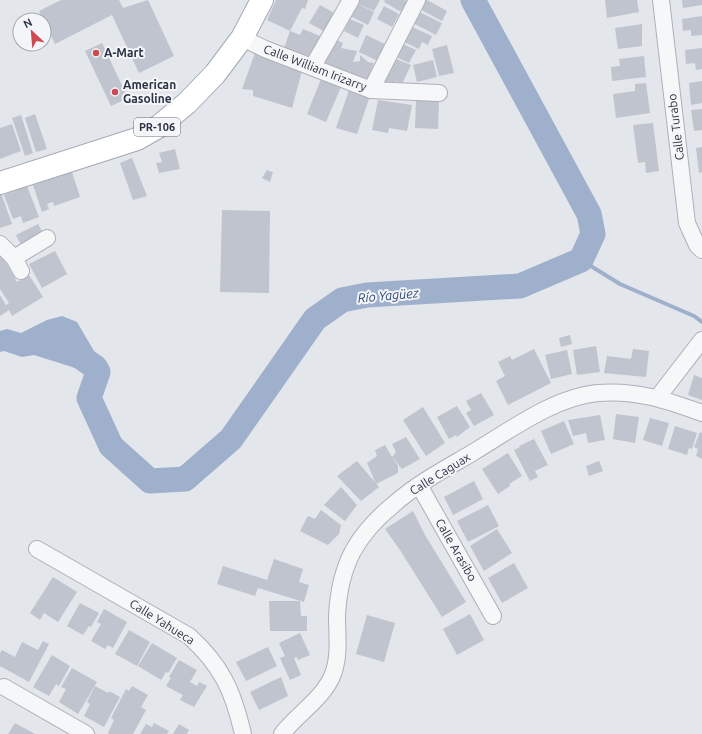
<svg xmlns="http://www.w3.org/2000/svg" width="702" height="734" font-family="Ubuntu,sans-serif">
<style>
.water{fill:#9eb0cb}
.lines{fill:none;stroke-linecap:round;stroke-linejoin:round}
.stream{stroke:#9eb0cb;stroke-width:4}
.river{stroke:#9eb0cb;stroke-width:25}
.building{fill:#c0c4ce}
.minor-casing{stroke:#acb0b9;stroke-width:18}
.primary-casing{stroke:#a2a9b7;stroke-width:24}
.minor{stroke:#f6f7f9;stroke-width:16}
.primary{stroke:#fff;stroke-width:22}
.poi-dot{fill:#cf4953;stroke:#f3f5f8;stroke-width:1.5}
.labels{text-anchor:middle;stroke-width:4;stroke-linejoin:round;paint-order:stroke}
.shield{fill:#f3f5f8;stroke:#676c7a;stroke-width:1}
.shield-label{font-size:11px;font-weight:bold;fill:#2b3244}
.poi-label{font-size:12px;font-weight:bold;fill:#2b3244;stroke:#f3f5f8;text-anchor:start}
.street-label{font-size:12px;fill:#2b3244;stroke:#f3f5f8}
.water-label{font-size:13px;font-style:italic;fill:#344d78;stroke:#f3f5f8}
</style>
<rect width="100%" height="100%" fill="#e3e6eb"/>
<path class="water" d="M62 316 77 322 101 363 98 372H88L34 355 22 357 4 351 0 352V331L7 329 21 333 47 320Z"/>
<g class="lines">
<path class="stream" d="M581 260 620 284 694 316 702 322"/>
<path class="river" d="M72 351 95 367 98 372 89 398 111 446 150 481 185 479 231 439 315 319 342 300 367 295 520 286 581 260 593 234 589 214 473 0"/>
</g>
<g class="building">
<path d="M61 0H119L123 8 148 0 174 56 139 73 112 15 55 44 39 11Z"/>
<path d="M276 0H308L305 9 302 8 290 31 267 20Z"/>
<path d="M355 0H380L374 11 354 2Z"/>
<path d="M385 0H404L407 1 401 12 384 2Z"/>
<path d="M420 0H427L447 11 442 21 416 7Z"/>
<path d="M605 0H637L639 12 607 18Z"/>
<path d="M682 0H702V5L683 8Z"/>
<path d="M356 3 374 12 368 25 350 16Z"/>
<path d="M320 5 338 15 327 33 309 23Z"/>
<path d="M384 6 399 14 392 27 377 19Z"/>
<path d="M415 10 442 23 436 35 409 21Z"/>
<path d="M702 16V35L691 36V30L683 31 682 19Z"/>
<path d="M350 19 364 25 358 38 344 31Z"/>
<path d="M642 24V46L618 49 615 28Z"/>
<path d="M408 25 432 36 428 45 422 42 419 49 400 40Z"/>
<path d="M303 29 325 38 313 57 284 48 290 31 300 35Z"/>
<path d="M366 35 385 44 378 61 359 52Z"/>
<path d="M336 40 343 43 341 48 357 51 353 62 360 61V55L368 62 374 63 368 79 322 63 331 43 334 45Z"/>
<path d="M399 42 416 50 409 63 392 55Z"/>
<path d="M102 43 128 98 111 106 85 51Z"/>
<path d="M447 45 454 73 439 76 432 49Z"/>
<path d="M702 48V69L696 70 695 63 686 64 685 50Z"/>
<path d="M255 53 302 71 292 108 253 96V90L242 89Z"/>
<path d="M389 56 411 65 402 84 396 81 393 87 378 80Z"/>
<path d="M644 56 646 77 612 81 611 67 620 66 619 59Z"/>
<path d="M433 60 437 77 417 82 413 65Z"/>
<path d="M321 79 341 87 326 122 307 114Z"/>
<path d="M702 81V103L691 105 689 83Z"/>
<path d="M646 83 650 113 616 118 613 94 635 91V84Z"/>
<path d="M349 90 370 96 357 134 336 128Z"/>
<path d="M378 100 412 105 407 131 389 128 388 133 372 130Z"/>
<path d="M416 101H439L438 129 415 128Z"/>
<path d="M702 109V130L694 131 691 110Z"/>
<path d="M35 114 47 149 36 152 25 118Z"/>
<path d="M21 115 33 153 25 156 12 118Z"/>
<path d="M653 123 659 171 646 173 645 162 638 163 633 125Z"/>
<path d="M12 124 21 151 0 159V128Z"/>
<path d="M702 147V172L699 173 696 148Z"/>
<path d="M175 149 180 169 159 173 156 163 162 162 159 153Z"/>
<path d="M132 158 147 196 133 200 120 163Z"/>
<path d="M267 170 273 172 270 182 262 178Z"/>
<path d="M72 172 80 197 54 206 53 202 47 204 49 209 42 212 33 185Z"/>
<path d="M27 186 39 217 23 223 21 216 13 219 4 195Z"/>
<path d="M0 190 12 224 0 228Z"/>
<path d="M222 210 270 211 269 293 220 292Z"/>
<path d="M38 224 44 235 22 247 16 235Z"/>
<path d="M55 251 67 274 42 288 29 264Z"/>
<path d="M0 253 17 282 29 275 43 297 12 316 9 310 0 316V295L6 305 9 303 0 289Z"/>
<path d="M570 335 572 344 561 347 559 338Z"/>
<path d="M596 346 600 372 577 375 573 350Z"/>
<path d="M534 349 551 383 508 405 496 381 505 376 498 362 510 356 512 360Z"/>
<path d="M633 349 649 351 646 377 604 373 607 356 631 359Z"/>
<path d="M567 350 572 374 551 379 545 355Z"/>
<path d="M694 375 702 378V400L688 395Z"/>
<path d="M481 393 494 415 474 426 466 413 471 410 466 401Z"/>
<path d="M457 406 470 427 457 437 456 435 449 439 437 417Z"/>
<path d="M423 407 445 443 426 456 403 420Z"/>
<path d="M616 414 639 417 635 443 613 439Z"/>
<path d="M600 415 605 440 588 443 586 433 573 436 568 420Z"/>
<path d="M650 418 669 423 662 446 643 440Z"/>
<path d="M564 421 574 444 551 454 541 431Z"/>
<path d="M675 426 697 433 692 449 689 448 687 455 668 449Z"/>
<path d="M700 432 702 433V459L696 456 698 449 694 447Z"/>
<path d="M406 437 420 459 402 469 392 457 398 466V473L376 484 367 463 377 456 375 450 385 445 392 457 396 452 392 444Z"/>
<path d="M534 439 548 465 535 471 538 477 530 481 514 450 520 447 519 446Z"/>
<path d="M508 453 522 476 509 484 510 486 498 494 482 469Z"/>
<path d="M357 461 379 487 361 501 337 476Z"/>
<path d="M599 461 603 471 589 476 586 466Z"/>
<path d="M474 481 483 499 453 515 444 497Z"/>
<path d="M341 487 357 505 345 521 324 505Z"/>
<path d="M488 505 499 526 468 542 457 521Z"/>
<path d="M321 510 341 525 339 534 328 545 300 531 308 516 315 519Z"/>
<path d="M413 511 425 535 466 602 442 617 400 550 385 529Z"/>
<path d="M497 529 512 553 484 571 470 546Z"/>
<path d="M274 559 303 569 299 582 309 585 304 602 258 588 255 596 217 584 223 566 267 580Z"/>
<path d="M514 563 528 588 502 603 488 578Z"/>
<path d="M53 577 77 592 58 622 44 613 40 620 30 613Z"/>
<path d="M269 601H300L301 616H307V631H270Z"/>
<path d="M80 603 99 613 91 627 89 626 83 635 67 626Z"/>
<path d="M104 609 127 622 113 648 108 645 105 649 91 641 101 624 97 622Z"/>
<path d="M470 614 484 640 457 655 443 629Z"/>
<path d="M367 615 395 623 384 662 356 654Z"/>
<path d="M129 630 150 642 137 666 115 654Z"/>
<path d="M300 633 310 655 298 660 297 657 294 658 301 675 290 680 280 658 285 656 279 643Z"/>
<path d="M43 641 49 644 29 682 0 666V653L2 650 15 657 22 642 38 650Z"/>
<path d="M152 643 177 658 168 673 166 672 161 680 138 666Z"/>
<path d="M268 647 277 666 246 681 236 662Z"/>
<path d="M52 655 70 666 59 686 56 684 49 696 33 687Z"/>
<path d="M179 660 197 670 190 682 197 686 199 682 207 686 194 707 180 700 183 695 166 686 171 678 169 677Z"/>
<path d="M72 668 97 682 78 714 59 702 66 689 61 687Z"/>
<path d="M281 677 288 696 259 710 250 692Z"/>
<path d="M95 686 108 693 109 691 120 697 104 727 84 716 90 704 87 702Z"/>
<path d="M132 686 148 695 141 707 146 710 133 734H109L108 733 114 720 111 718 126 689 129 691Z"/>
<path d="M15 723 35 734H8Z"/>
<path d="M154 723 169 731 167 734H140L146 724 152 727Z"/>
<path d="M179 724 189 730 187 734H173Z"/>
</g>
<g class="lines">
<defs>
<g id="minor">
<path d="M661 0 687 223 697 245 702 250"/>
<path d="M242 38 265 49 371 90 439 93"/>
<path d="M313 66 351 0"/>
<path d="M371 90 417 0"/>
<path d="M0 244 14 258 21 271"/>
<path d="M14 258 47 238"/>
<path d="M658 397 702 340"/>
<path d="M419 485 493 616"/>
<path d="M37 549 189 636C222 666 233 691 243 734"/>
<path d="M4 687 86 734"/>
<path d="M282 734C297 714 324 698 333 674 340 655 337 635 337 616 338 594 343 570 353 551 363 533 377 518 393 505 416 484 445 469 472 453 509 431 554 397 598 393 637 390 666 400 702 413"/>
</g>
<path id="primary" d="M0 183 137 139 158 127 187 103 215 74 242 38 262 0"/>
</defs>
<use href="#minor" class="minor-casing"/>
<use href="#primary" class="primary-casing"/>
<use href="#minor" class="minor"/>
<use href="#primary" class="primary"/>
</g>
<g class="poi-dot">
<circle cx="96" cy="53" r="4"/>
<circle cx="115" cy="92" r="4"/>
</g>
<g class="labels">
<rect class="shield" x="134" y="118" width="46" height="18" rx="3"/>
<g class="shield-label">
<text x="157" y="131">PR-106</text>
</g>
<g class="poi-label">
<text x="104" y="57">A-Mart</text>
<text x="123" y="89">American<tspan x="123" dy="14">Gasoline</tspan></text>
</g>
<g class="street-label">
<text transform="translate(315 68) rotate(21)" y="4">Calle William Irizarry</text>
<text transform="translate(676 127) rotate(-97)" y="4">Calle Turabo</text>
<text transform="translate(440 474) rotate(-32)" y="4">Calle Caguax</text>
<text transform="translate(456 550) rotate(60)" y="4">Calle Arasibo</text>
<text transform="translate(162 622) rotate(32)" y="4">Calle Yahueca</text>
</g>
<g class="water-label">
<text transform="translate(388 295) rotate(-5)" y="5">Río Yagüez</text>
</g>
</g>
<g transform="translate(32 32) rotate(334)"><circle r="19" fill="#f3f5f8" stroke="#a3a7b0"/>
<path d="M0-3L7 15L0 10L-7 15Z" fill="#cf4953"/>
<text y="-6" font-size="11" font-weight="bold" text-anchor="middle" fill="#2b3244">N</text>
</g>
</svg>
